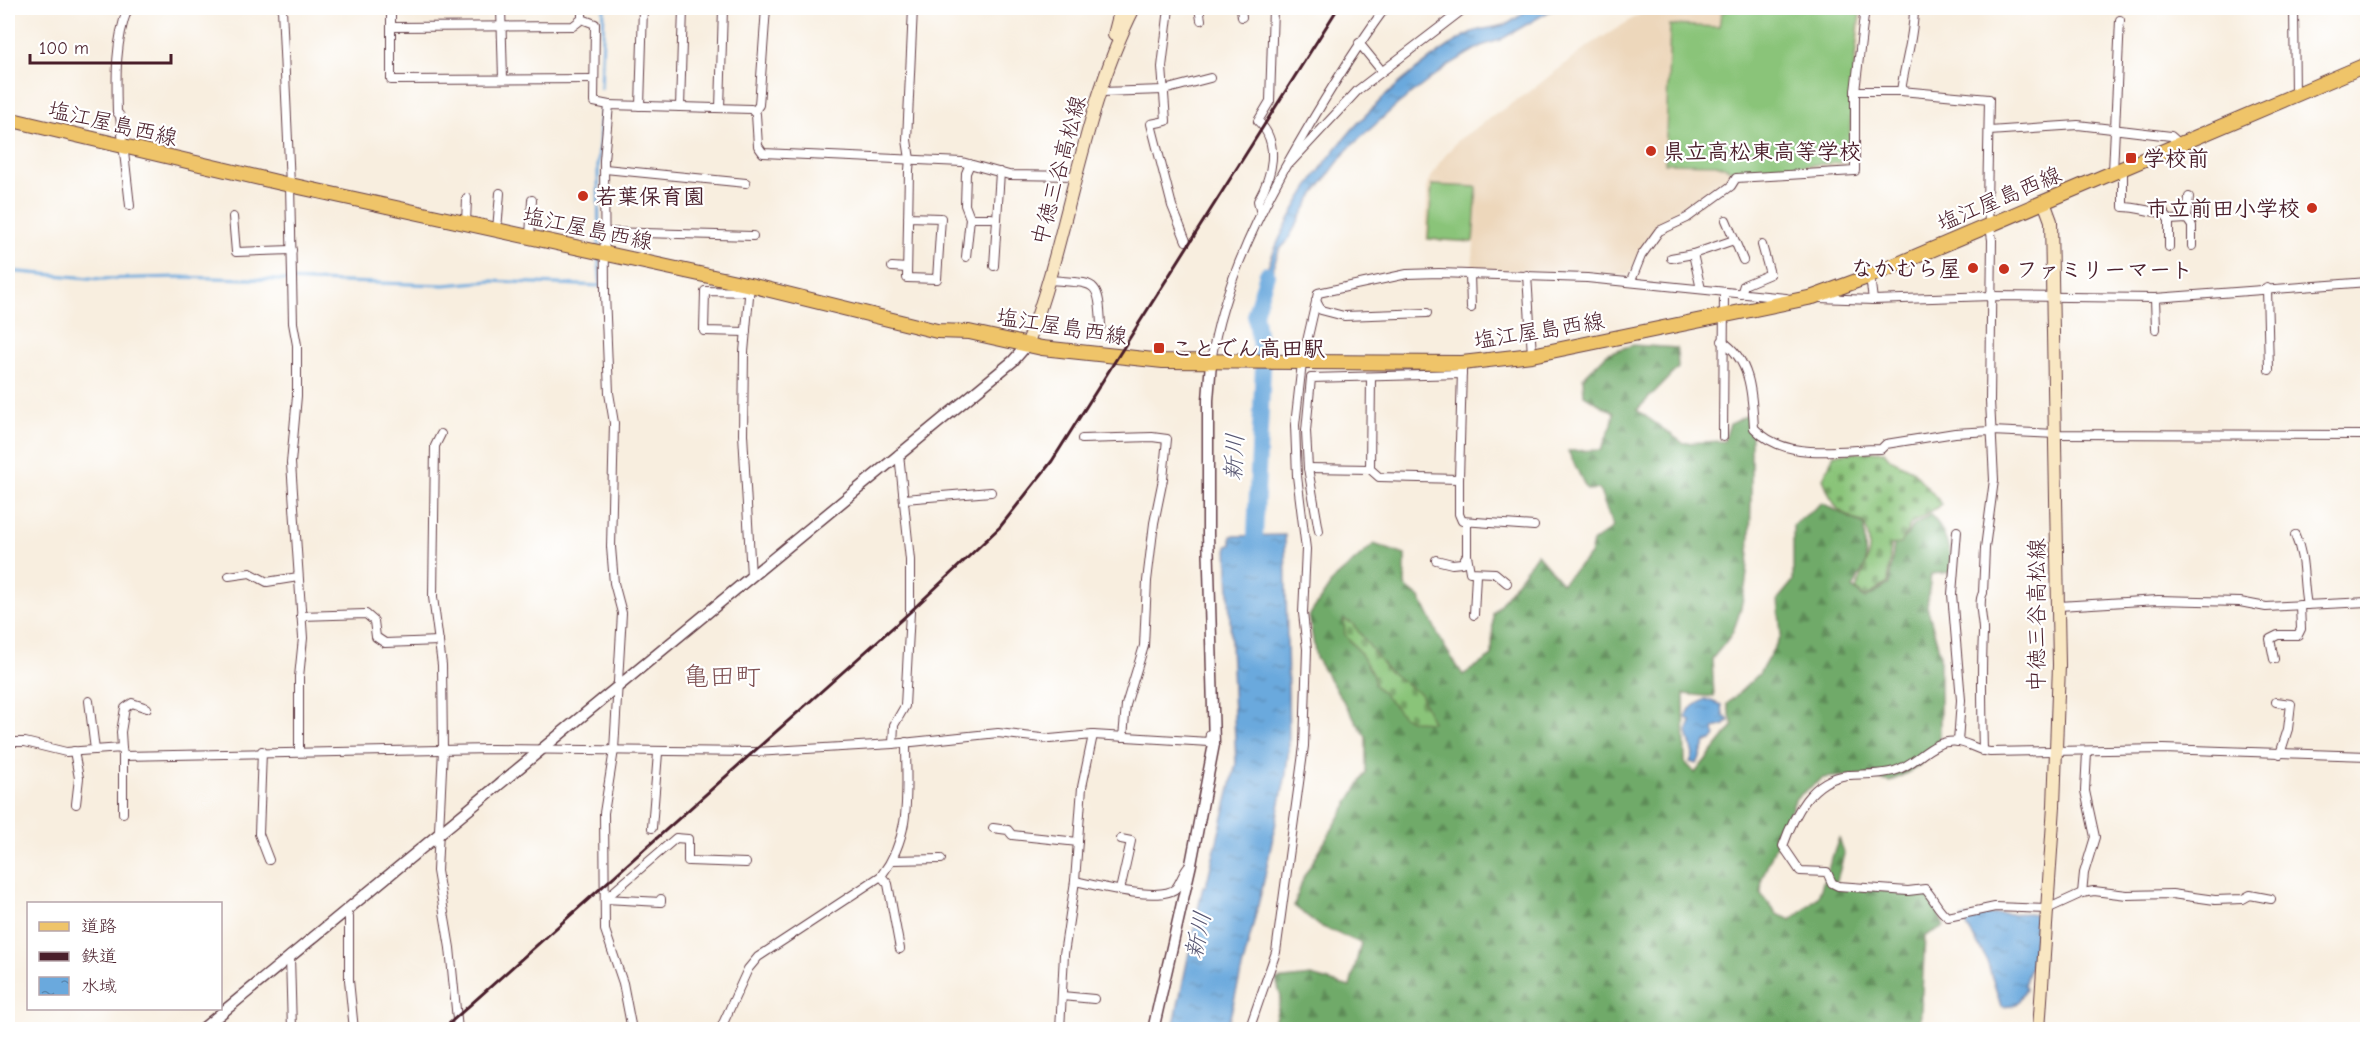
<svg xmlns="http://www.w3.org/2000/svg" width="2375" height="1037" font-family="'Comic Neue','Klee One',sans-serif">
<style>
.built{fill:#edd7bb}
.forest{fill:url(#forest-firs);stroke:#5c644a;stroke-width:1.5}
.cemetery{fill:url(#cemetery-stones);stroke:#6a7252;stroke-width:1.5}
.pitch{fill:#8ac479;stroke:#6a7252;stroke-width:1.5}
.water{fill:url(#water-ripples);stroke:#5a6484;stroke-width:1.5}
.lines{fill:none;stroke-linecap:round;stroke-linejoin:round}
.stream{stroke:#6aa9dd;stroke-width:3}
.river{stroke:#6aa9dd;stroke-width:16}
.minor-casing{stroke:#643e46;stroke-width:10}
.tertiary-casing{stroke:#643e46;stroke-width:13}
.secondary-casing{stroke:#643e46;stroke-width:14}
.primary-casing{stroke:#643e46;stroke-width:16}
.minor{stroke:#fff;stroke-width:8}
.tertiary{stroke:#fff;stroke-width:10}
.secondary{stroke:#f9e7c3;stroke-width:12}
.primary{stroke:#efc469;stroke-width:14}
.rail{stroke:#4a1f2b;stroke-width:3}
.poi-dot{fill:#c8321e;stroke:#fff;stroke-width:2}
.labels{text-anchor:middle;stroke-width:4.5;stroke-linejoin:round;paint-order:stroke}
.street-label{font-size:22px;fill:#4a1f2b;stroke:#fff}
.poi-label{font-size:22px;font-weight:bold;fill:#4a1f2b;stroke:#fff;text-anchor:start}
.water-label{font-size:24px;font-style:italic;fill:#575672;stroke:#fff}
.quarter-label{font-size:26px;fill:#7e5052;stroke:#fff}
</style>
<defs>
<pattern id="forest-firs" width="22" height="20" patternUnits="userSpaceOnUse" patternTransform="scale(1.5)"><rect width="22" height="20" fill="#6faa69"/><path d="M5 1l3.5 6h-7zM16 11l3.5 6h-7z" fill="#5d8a57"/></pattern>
<pattern id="cemetery-stones" width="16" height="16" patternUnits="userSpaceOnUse" patternTransform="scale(1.5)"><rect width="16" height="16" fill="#8ac479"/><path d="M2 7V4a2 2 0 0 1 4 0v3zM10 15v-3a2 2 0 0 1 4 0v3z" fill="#739f63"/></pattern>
<pattern id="water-ripples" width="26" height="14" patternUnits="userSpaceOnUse" patternTransform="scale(1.5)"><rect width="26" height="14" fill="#6aa9dd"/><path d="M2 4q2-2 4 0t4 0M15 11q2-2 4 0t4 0" fill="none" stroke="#5989b3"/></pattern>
</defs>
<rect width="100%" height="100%" fill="#fff"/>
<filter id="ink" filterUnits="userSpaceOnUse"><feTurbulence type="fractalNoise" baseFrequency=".0167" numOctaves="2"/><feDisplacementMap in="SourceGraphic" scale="12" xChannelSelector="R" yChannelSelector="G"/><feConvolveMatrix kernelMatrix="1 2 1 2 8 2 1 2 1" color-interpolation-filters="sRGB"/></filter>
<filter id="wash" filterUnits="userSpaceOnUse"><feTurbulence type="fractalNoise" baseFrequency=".008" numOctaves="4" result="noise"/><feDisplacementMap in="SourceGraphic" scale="24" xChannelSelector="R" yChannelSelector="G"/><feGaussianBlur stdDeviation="1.35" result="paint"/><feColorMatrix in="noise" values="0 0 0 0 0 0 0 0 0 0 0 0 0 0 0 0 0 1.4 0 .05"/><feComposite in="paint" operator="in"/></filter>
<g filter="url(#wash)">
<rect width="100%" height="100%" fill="#f8eedf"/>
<path class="built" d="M1650 8 1863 10 1854 91 1852 168 1734 174 1730 182 1689 214 1647 239 1629 275 1472 269 1474 243 1426 240 1427 184 1440 162 1458 140 1534 88 1590 45Z"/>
<path class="forest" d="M1633 345 1677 348 1678 368 1637 410 1683 443 1724 441 1730 424 1751 413C1750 472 1757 581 1732 633 1727 642 1718 651 1712 659L1714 697 1684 694 1685 762 1695 773 1733 726 1727 704 1759 674 1781 636 1778 599 1793 581V525L1822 503 1864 525 1866 564 1853 588 1865 599 1889 584 1894 544 1903 540 1912 527 1931 514C1945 532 1951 550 1953 572L1931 574 1927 606 1940 653V741L1918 767 1890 782 1863 775 1823 778 1796 798 1762 878 1761 894 1777 914 1791 920 1818 897 1839 838 1844 854 1836 884 1931 896 1944 926 1925 936 1920 1029 1272 1030 1281 997 1276 980 1311 976 1350 987 1361 943 1320 926 1294 906 1304 876 1366 773V737L1316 658 1309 616 1334 579 1374 544 1405 555V586L1420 598 1444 646 1463 675 1492 656 1493 614 1537 554 1562 583 1590 555 1593 542 1613 527 1599 489 1587 490 1568 451 1601 450 1612 424 1614 413 1584 395 1583 378 1608 353Z"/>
<g class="cemetery">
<path d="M1884 451 1890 459 1912 470 1942 504 1910 525 1901 544 1891 545 1888 583 1865 598 1856 589C1866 568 1875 547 1864 524 1832 508 1837 512 1823 479L1834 454Z"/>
<path d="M1344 620 1352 623 1388 671 1420 694 1432 722 1413 721 1403 716 1375 685 1372 674 1361 654 1345 635Z"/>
</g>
<g class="pitch">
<path d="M1729 8H1816L1860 12 1852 85 1849 162 1734 171 1716 164 1665 163 1670 25 1719 27 1721 14Z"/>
<path d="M1432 185 1477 187 1473 242 1428 239Z"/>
</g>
<g class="water">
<path d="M1529 8H1555L1500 40 1481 46 1449 65 1398 104 1347 150 1312 197 1286 243 1279 250 1263 299 1259 293C1291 184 1372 92 1468 34 1480 27 1495 29 1507 24 1516 20 1522 13 1529 8Z"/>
<path d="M1285 535 1289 746 1286 774 1263 885 1227 1029H1173L1203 886H1206L1236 764 1227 546 1231 545V536Z"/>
<path d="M1705 699 1722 705 1723 715 1729 720 1725 725 1714 728 1715 736 1712 741 1706 742 1697 764 1690 762 1693 755 1687 732 1691 722 1686 717 1690 709Z"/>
<path d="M2029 913 2037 915 2033 957 2024 985 2026 988C2019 1000 2018 1009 2001 1006L1986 958 1962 918 1980 915Z"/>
</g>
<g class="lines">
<g class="stream">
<path d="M601 88 604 8"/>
<path d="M599 248 598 167 601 110"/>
<path d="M8 271 100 279 179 277 444 285 491 281 601 286 598 255"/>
</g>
<path class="river" d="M1257 558 1255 535 1263 367 1255 313 1267 274"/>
</g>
</g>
<g filter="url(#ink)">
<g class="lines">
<defs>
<g id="minor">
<path d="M128 8C115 41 116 76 117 112L120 116 130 206"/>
<path d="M282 8 290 185 293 323 297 345V396L291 463 303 638 299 677V750"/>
<path d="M391 8V80L594 79"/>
<path d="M501 8 503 79"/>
<path d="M582 8V19L595 24 594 102 609 105"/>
<path d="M1169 8 1162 67 1166 121 1151 124 1172 206 1186 241"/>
<path d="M1199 8 1201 20"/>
<path d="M1241 8 1242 17"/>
<path d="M2294 8 2295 95"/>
<path d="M391 27 573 26 582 19"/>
<path d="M1359 43 1381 70"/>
<path d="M1855 91H1901L1989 99 1987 206 1992 240 1990 401 1994 480 1985 548 1983 593C1977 603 1984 621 1983 634 1981 673 1982 712 1983 751"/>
<path d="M1901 91C1905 62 1914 37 1914 8"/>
<path d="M1101 92 1164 90 1210 78"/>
<path d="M640 106 643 8"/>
<path d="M680 107 683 8"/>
<path d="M720 108 723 8"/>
<path d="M754 112 759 105 766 8"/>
<path d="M1989 131 2078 125 2171 136 2180 144"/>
<path d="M1291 162 1358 90 1465 8"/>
<path d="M2123 168V207C2138 207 2149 212 2164 213L2169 220 2187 219 2192 226V246"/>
<path d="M605 169 746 183"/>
<path d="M2113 172 2120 20"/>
<path d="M1260 210 1258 201C1272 176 1281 143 1258 121L1270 101 1273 8"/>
<path d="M233 217 236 252 292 250"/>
<path d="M908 217 941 218 937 279 907 278 909 170 910 159 907 140 913 8"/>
<path d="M970 218H991"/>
<path d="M2187 219 2189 197"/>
<path d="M1726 220 1743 260"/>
<path d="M466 223 467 198"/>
<path d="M497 230 500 193"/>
<path d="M606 232 753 236"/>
<path d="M530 237 532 200"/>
<path d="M2169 247V220"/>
<path d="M1693 254 1701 289"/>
<path d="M966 257 970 218 965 205 966 173 970 164"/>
<path d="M1671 258 1693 254 1734 240"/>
<path d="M994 266 1000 172"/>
<path d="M892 267 907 268"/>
<path d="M1470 274 1471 308"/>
<path d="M1527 275 1532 355"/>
<path d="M1870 276 1873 300"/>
<path d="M1049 280C1095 284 1099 277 1101 326"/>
<path d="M1631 281 1641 256 1659 231 1687 218 1731 186 1736 178 1855 171V91L1864 16"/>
<path d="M750 285 744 352 743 434 751 576"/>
<path d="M2267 288 2269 370"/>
<path d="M1741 294 1744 285 1770 274 1762 245"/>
<path d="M1819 298 1873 300 1991 296 2155 298 2368 282"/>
<path d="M2155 298 2156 329"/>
<path d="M1316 301 1321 310 1344 316 1427 313"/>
<path d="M746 332 704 331 705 291 749 292"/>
<path d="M1722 341C1752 361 1752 396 1754 428 1786 462 1839 449 1881 449L1886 444 1955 433 1991 431 2056 434 2368 435"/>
<path d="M1211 362C1221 295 1251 229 1283 171 1315 114 1347 60 1385 8"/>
<path d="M441 434 435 446 433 597 442 665 443 749 437 871 450 948 458 1030"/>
<path d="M1723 437 1724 292"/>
<path d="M1082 439 1152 437 1167 439 1163 479 1154 523 1147 581 1144 646 1126 705 1123 737"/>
<path d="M1308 468 1370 469 1379 477 1459 479 1462 370"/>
<path d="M1370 469 1371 377"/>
<path d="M1459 479V514L1462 521 1534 526"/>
<path d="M904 499 991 492"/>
<path d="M1319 531 1308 468 1306 431 1311 378 1462 374"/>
<path d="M1957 531 1952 594 1961 700 1958 742"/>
<path d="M2295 535C2306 560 2302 580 2307 605"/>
<path d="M1467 555 1470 572 1495 573 1507 583"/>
<path d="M1436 560 1452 564 1462 563 1467 555V522"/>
<path d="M229 576 250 573 267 582 298 577"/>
<path d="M2059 606 2158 600 2240 602 2266 607 2368 602"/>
<path d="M1474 615 1476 574"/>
<path d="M301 616 366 614 374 621 376 637 385 643 439 641"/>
<path d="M2274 659 2270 639 2278 635H2298L2301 629 2300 605"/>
<path d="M89 701 95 750"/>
<path d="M2276 702 2291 704 2288 729 2280 754"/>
<path d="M8 742H25L66 752 122 748 123 756 491 749 754 752 893 744 998 733 1050 739 1093 735 1209 742 1210 734"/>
<path d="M893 744 894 725 905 706 910 612V560L899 454"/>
<path d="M122 748 121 732 125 708 132 703 147 708"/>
<path d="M74 751 79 778 76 804"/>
<path d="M262 751 259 834 269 860"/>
<path d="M123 756V813"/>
<path d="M652 828 658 753"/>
<path d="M993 828 1008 830 1012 835 1078 842"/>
<path d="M893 860 941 859"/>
<path d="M881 876 888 884 900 949"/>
<path d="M1075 881C1093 885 1162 903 1176 888 1182 880 1183 871 1191 864"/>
<path d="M1120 890 1131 841 1121 839"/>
<path d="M2082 893 2084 873 2095 837 2085 791 2087 752"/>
<path d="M605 899 676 838 688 839V861L746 863"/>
<path d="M605 899 661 902V899"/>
<path d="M2271 899 2250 895 2243 899 2215 900 2172 894 2127 895 2094 891 2082 893 2047 909 1995 907 1948 917C1938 911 1934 898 1925 889L1908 891 1838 886 1832 883 1827 872 1800 871 1783 846C1794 815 1811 779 1848 775 1863 774 1879 775 1894 771 1919 764 1930 738 1959 742 1971 744 1979 751 1990 752L2163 749 2368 756"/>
<path d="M344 911 349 917V980L354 1030"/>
<path d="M290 956 292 1030"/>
<path d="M1062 996 1094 999"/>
<path d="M632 1030 623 983 605 930 604 813 614 750 622 613 614 583 611 547 614 423 609 393 605 293 604 160 609 105 751 109 756 114 758 146 763 153 962 162 1009 175 1078 176"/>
<path d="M720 1030 748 969 758 957 881 876C913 834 906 792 906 742"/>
<path d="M1060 1030 1064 954 1075 881 1082 787 1093 735"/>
<path d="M1249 1030 1276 952 1304 746 1307 649 1303 613 1306 549 1297 476 1295 425 1302 363 1318 293 1407 274 1439 273 1587 278 1786 298"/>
</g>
<g id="tertiary">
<path d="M201 1030 1013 361 1027 345"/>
<path d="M1153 1030 1191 864 1214 744 1208 534V400L1211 362"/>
</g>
<g id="secondary">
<path d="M1114 35 1121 8"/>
<path d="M1027 345C1069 236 1081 112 1134 8"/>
<path d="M2039 1030 2054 806 2059 665 2051 221 2044 202"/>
</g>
<path id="primary" d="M8 119 281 183 750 285 937 331 969 332 1042 348 1163 361 1462 363 1532 355 1813 297 1870 276 2368 64"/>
</defs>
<use href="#minor" class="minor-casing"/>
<use href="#tertiary" class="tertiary-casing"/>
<use href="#secondary" class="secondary-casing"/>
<use href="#primary" class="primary-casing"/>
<use href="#minor" class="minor"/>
<use href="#tertiary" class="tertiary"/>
<use href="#secondary" class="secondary"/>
<use href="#primary" class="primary"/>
<path class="rail" d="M442 1030 910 612 1000 527 1052 461 1338 8"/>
</g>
</g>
<g class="poi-dot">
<circle cx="1651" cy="151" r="6"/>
<rect x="2125" y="152" width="12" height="12" rx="3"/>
<circle cx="583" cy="196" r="6"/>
<circle cx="2312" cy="208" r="6"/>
<circle cx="1973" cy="268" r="6"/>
<circle cx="2004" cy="269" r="6"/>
<rect x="1153" y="342" width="12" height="12" rx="3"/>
</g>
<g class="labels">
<g class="street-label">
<text transform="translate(113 123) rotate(13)" y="8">塩江屋島西線</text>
<text transform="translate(1058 170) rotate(-75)" y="8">中徳三谷高松線</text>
<text transform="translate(1999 198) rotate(-23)" y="8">塩江屋島西線</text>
<text transform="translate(588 228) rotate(12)" y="8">塩江屋島西線</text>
<text transform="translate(1062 326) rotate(9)" y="8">塩江屋島西線</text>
<text transform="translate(1539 330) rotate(-9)" y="8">塩江屋島西線</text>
<text transform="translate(2036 615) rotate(-90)" y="8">中徳三谷高松線</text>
</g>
<g class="poi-label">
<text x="1663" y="159">県立高松東高等学校</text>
<text x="2143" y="166">学校前</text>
<text x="595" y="204">若葉保育園</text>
<text x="2300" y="216" text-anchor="end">市立前田小学校</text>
<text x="1961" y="276" text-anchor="end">なかむら屋</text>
<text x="2016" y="277">ファミリーマート</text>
<text x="1171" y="356">ことでん高田駅</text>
</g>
<g class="water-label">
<text transform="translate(1234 457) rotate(-87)" y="8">新川</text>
<text transform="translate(1198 935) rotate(-78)" y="8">新川</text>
</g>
<g class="quarter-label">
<text x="722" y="685">亀田町</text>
</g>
</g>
<rect width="2375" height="1037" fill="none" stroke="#fff" stroke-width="30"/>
<rect x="27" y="902" width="195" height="108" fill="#ffffff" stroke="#b7a5aa" stroke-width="1.5"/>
<rect x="39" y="922" width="30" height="9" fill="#efc469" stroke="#b7a5aa" stroke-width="1.5"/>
<text x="81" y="932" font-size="18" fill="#4a1f2b">道路</text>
<rect x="39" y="952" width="30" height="9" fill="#4a1f2b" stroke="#b7a5aa" stroke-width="1.5"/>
<text x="81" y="962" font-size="18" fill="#4a1f2b">鉄道</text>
<rect x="39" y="977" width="30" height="18" fill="url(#water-ripples)" stroke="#b7a5aa" stroke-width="1.5"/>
<text x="81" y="992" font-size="18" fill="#4a1f2b">水域</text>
<path d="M30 54v9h141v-9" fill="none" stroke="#4a1f2b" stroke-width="3"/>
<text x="39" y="54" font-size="18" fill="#4a1f2b" stroke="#ffffff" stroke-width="4.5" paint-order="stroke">100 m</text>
</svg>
